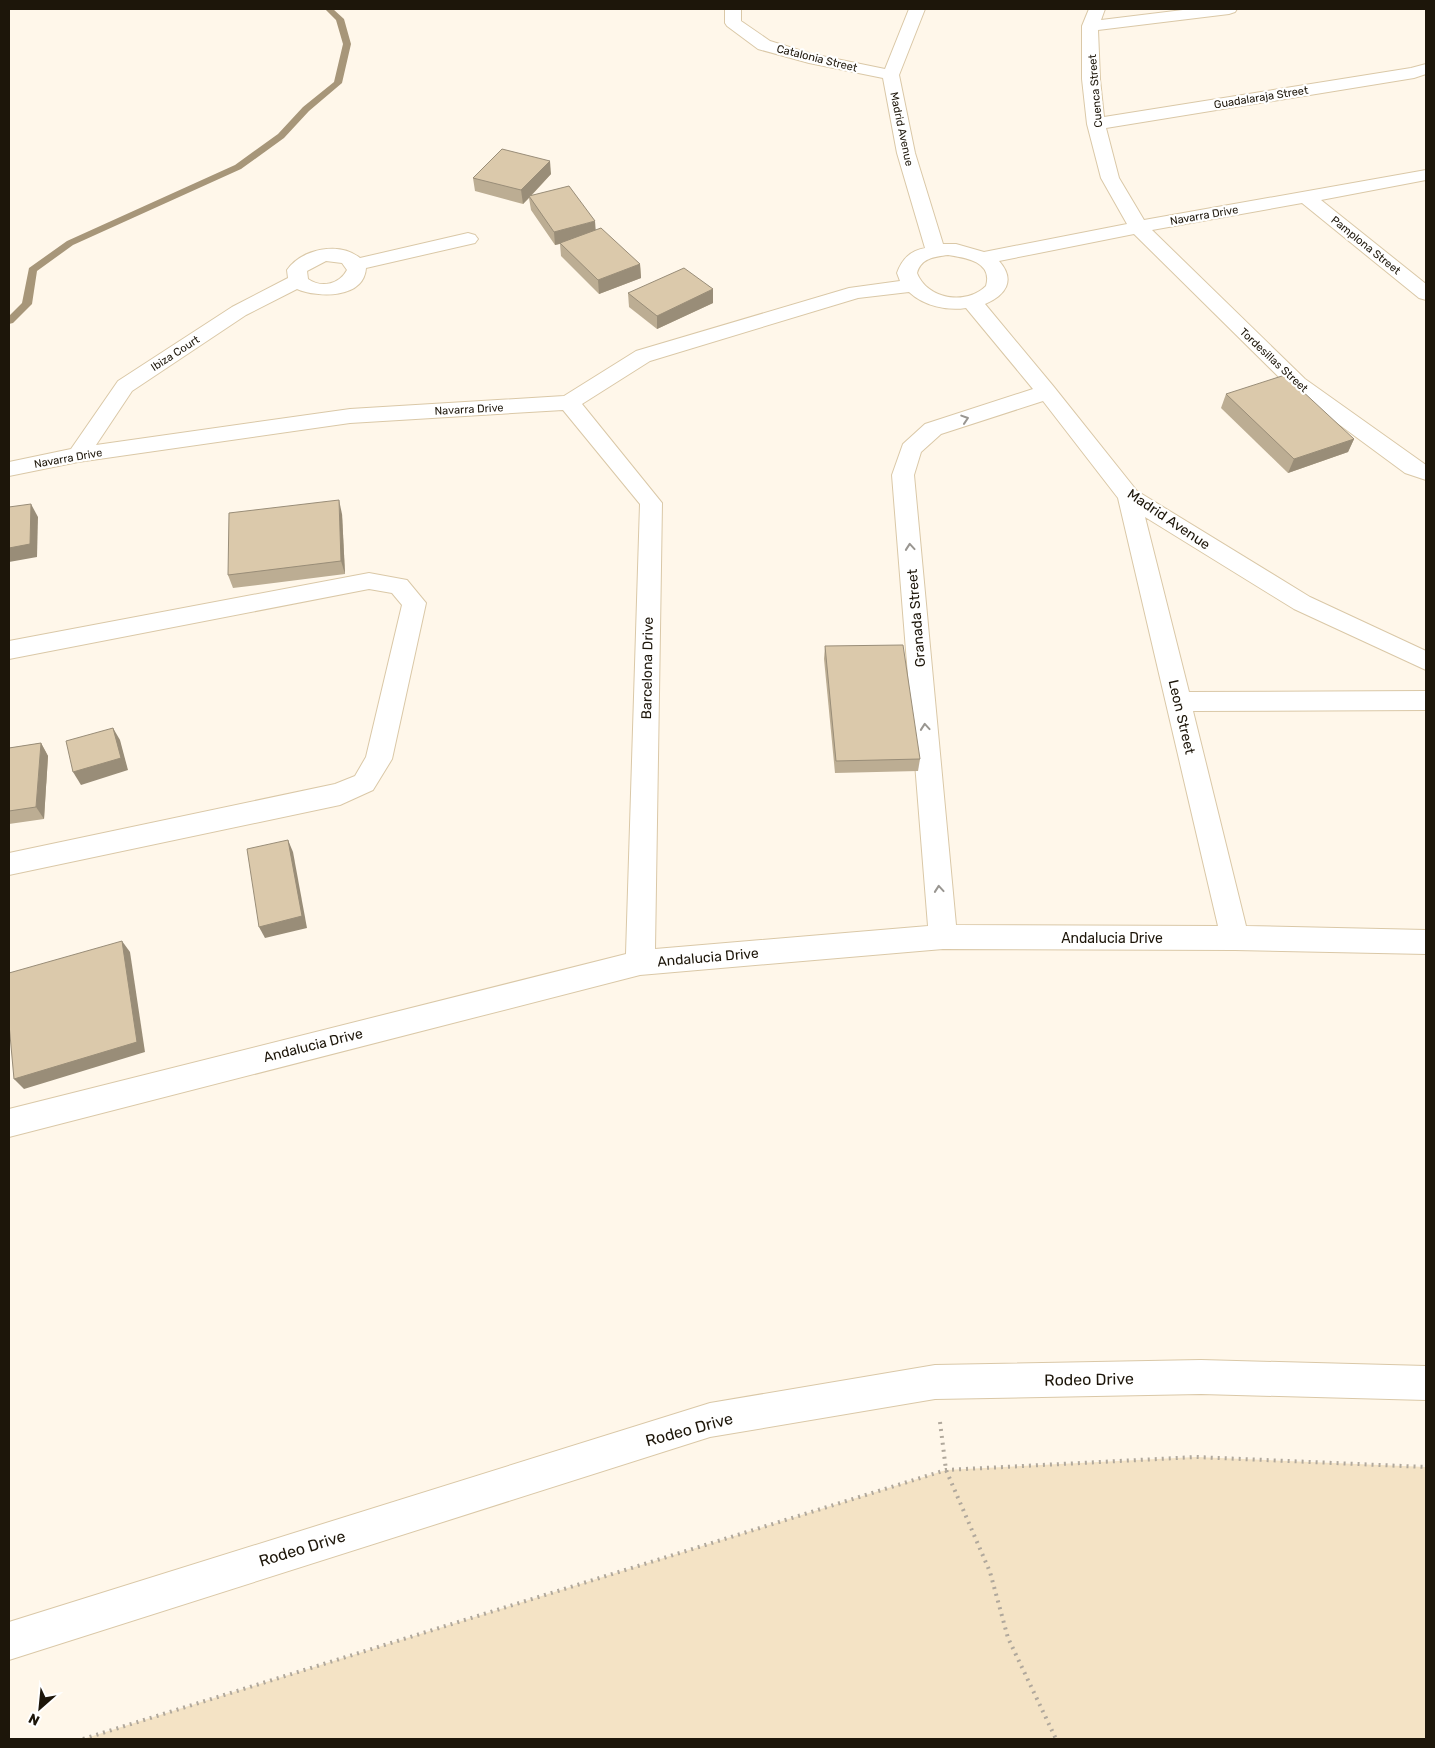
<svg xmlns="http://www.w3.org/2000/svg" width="1435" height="1748" font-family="Rubik,sans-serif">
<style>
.green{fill:#f4e3c5}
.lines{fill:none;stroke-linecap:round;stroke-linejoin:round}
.stream{fill:#a79679;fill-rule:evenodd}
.minor-casing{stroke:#dac8a7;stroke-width:2}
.tertiary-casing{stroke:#dac8a7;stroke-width:2}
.path{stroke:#b0a89c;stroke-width:4;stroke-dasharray:2 5;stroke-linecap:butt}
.minor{fill:#fff;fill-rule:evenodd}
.tertiary{fill:#fff;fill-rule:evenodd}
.wall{fill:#bcad93}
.shaded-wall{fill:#998d78}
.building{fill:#dbc9ab;stroke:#998d78}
.oneway{stroke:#999691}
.labels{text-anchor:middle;stroke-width:4.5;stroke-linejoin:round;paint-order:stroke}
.far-street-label{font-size:11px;fill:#1d160a;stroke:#fff}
.street-label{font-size:14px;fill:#1d160a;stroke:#fff}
.near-street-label{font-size:16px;fill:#1d160a;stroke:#fff}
</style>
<rect width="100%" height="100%" fill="#fff7ea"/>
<path class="green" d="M1196 1457 1426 1467V1739H83L946 1470Z"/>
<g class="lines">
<path class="stream" d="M325 9H333L344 19 351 44 342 83 309 111 284 138 241 169 73 245 37 271 32 304 13 323 9 324V316L22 303 29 268 67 241 235 165 278 134 303 107 334 82 343 44 336 20Z"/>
<defs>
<g id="minor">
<path d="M725 9H741V21L770 41 812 54 885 69 909 9H925L899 75 915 153 943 244H956L984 252 1127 224 1101 178 1087 124 1082 79V26L1089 9H1105L1101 20 1191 9H1237L1235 12 1229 14 1098 30 1100 79 1104 117 1411 68 1426 64V74L1414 78 1106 128 1119 178 1144 220 1426 170V180L1321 200 1426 284V300L1419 298 1302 203 1152 230 1305 379 1426 465V480L1405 473 1291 389 1134 234 999 261C1016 280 1006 295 985 304L1054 387 1137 491 1310 597 1426 651V670L1294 609 1145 517 1189 692 1426 691V710L1193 711 1246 926 1426 930V954L1235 950 943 949 640 975 9 1137V1109L626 954 640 504 563 410 350 423 78 462 9 476V462L71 449 118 381 232 307 288 278 287 270C302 249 339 241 360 258L468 233 475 235 478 239 475 243 366 268C364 299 318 298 297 289L246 315 132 391 96 445 350 409 564 396 636 351 849 288 900 281 897 273C902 259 910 251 925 248L897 153 883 78 809 63 758 49 727 26 725 23ZM948 255C967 258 993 262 986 286 966 306 927 299 917 273 921 258 934 257 948 255ZM326 261 342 263 347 270C339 285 321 288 308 279L307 271ZM909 292C924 306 947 311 966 308L1033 389 925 424 903 444 892 475 928 926 655 949 662 503 582 404 650 361 858 298ZM1043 401 1118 498 1218 926 956 925 914 475 921 452 941 434Z"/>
<path d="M369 573 407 580 426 603 392 759 373 790 340 805 9 875V853L335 784 355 776 366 757 402 605 392 593 369 589 9 659V641Z"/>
</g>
<path id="tertiary" d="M1201 1360 1426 1366V1400L1201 1394 935 1399 710 1437 9 1660V1622L710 1403 935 1365Z"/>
</defs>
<use href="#minor" class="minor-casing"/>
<use href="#tertiary" class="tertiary-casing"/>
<g class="path">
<path d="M940 1422 946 1470 990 1572 1008 1638 1056 1739"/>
<path d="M83 1739 946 1470 1196 1457 1426 1467"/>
</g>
<use href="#minor" class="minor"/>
<use href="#tertiary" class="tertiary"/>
</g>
<g class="wall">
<path d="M551 174 531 196 596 230 640 264 641 278 599 294 561 256 560 244 555 245 531 210 529 198 523 204 475 191 473 178Z"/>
<path d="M713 289V303L657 329 629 307 628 293Z"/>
<path d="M1226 394 1354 439 1348 452 1288 473 1221 408Z"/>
<path d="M342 514 345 574 233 588 228 575Z"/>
<path d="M825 646 920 759 918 771 835 773 824 659Z"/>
<path d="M41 743 48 756 44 819 9 824V748Z"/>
</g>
<g class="shaded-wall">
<path d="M550 161 551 174 523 204 521 190Z"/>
<path d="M595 221 596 234 555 245 554 232Z"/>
<path d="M640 264 641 278 599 294 598 280Z"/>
<path d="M713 289V303L657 329V316Z"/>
<path d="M1354 439 1348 452 1288 473 1294 459Z"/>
<path d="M339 500 342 514 345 574 341 561Z"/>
<path d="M31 504 38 517 37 557 9 562V548Z"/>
<path d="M113 728 120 740 128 770 81 785 73 772Z"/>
<path d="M41 743 48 756 44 819 36 807Z"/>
<path d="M288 840 293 852 307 928 265 938 259 927Z"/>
<path d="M122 941 130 952 145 1052 24 1089 14 1079Z"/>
</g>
<g class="building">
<path d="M502 149 550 161 521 190 473 178Z"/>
<path d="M569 186 595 221 554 232 529 196Z"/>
<path d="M601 228 640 264 598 280 560 243Z"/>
<path d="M684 268 713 289 657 316 628 293Z"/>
<path d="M1285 375 1354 439 1294 459 1226 394Z"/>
<path d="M339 500 341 561 228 575 229 513Z"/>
<path d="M31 504 30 544 9 548V507Z"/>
<path d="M903 645 920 759 836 761 825 646Z"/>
<path d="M113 728 121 758 73 772 66 741Z"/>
<path d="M41 743 36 807 9 811V748Z"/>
<path d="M288 840 302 916 259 927 247 849Z"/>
<path d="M122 941 137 1042 14 1079 9 1024V973Z"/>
</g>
<defs><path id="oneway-chevron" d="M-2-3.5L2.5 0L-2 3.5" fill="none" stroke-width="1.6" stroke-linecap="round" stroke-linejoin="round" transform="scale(1.25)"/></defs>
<g class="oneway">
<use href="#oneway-chevron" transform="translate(965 419) rotate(-18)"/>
<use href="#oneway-chevron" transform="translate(910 547) rotate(-95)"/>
<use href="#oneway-chevron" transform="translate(925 727) rotate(-95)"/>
<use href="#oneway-chevron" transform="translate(939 889) rotate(-95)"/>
</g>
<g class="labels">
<g class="far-street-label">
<text transform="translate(817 58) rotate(14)" y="4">Catalonia Street</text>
<text transform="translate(1095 91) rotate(-95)" y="4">Cuenca Street</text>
<text transform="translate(1261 97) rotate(-9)" y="4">Guadalaraja Street</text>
<text transform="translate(902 129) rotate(78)" y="4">Madrid Avenue</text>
<text transform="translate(1204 215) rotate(-10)" y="4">Navarra Drive</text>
<text transform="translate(1366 245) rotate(39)" y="4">Pamplona Street</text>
<text transform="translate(175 353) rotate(-33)" y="4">Ibiza Court</text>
<text transform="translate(1274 360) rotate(43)" y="4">Tordesillas Street</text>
<text transform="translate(469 409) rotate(-3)" y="4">Navarra Drive</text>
<text transform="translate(68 458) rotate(-10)" y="4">Navarra Drive</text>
</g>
<g class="street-label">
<text transform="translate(1169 519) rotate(34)" y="5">Madrid Avenue</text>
<text transform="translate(916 618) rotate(-95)" y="5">Granada Street</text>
<text transform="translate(647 668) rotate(-89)" y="5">Barcelona Drive</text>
<text transform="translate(1182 717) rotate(77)" y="5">Leon Street</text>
<text x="1112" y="943">Andalucia Drive</text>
<text transform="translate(708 957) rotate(-5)" y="5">Andalucia Drive</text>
<text transform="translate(313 1045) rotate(-14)" y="5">Andalucia Drive</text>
</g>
<g class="near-street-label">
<text transform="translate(1089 1379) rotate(-1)" y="6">Rodeo Drive</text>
<text transform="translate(689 1429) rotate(-15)" y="6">Rodeo Drive</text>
<text transform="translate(302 1548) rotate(-17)" y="6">Rodeo Drive</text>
</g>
</g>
<rect width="1435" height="1748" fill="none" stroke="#1d160a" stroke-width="20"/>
<g transform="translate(40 1708) rotate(207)" stroke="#ffffff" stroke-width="4" paint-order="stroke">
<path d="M0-4L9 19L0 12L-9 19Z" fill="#1d160a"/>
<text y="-8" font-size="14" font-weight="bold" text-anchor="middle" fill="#1d160a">N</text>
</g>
</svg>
